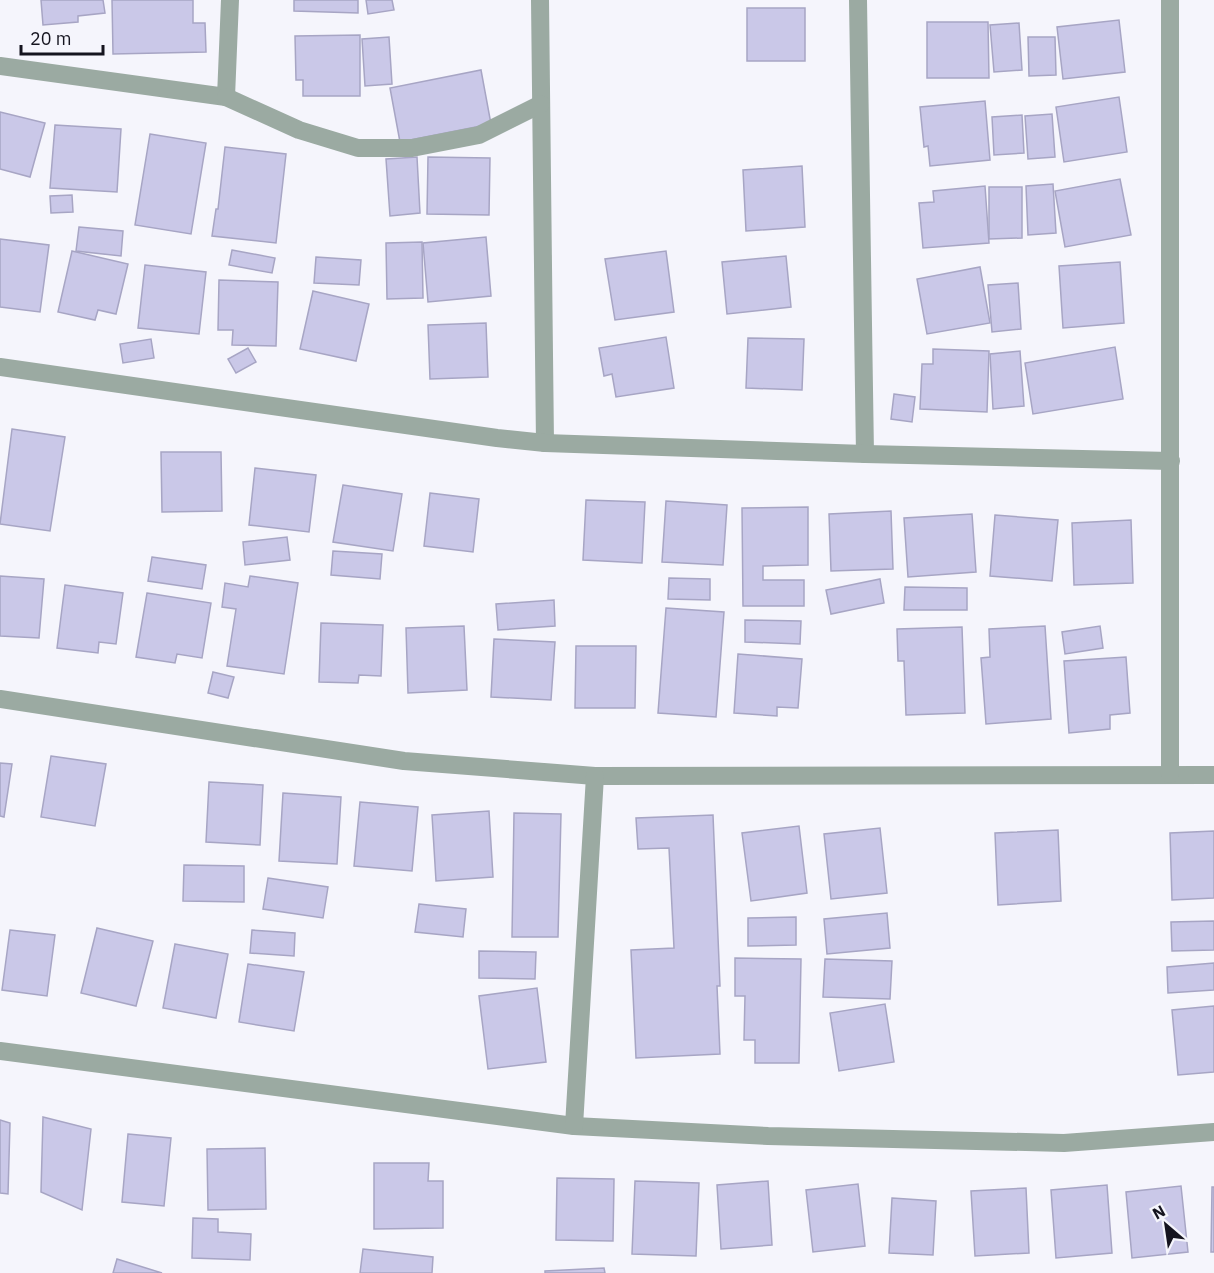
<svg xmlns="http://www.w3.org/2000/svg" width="1214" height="1273" font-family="'IBM Plex Sans',sans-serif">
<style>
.building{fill:#cac8e8;stroke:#a7a5c4;stroke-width:1.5}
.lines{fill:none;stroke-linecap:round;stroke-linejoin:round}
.minor{stroke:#9baaa2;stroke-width:18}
</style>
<rect width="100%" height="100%" fill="#f5f5fc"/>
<g class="building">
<path d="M41 0H103L105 13 78 16V22L43 25Z"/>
<path d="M112 0H193V23H205L206 52 113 54Z"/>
<path d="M294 0H358V13L294 11Z"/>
<path d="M366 0H392L394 10 368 14Z"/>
<rect x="747" y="8" width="58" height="53"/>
<path d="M1119 20 1125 72 1063 79 1057 27Z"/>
<path d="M927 22H988L989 78H927Z"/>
<path d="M1019 23 1022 70 994 72 990 25Z"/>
<path d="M360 35V96H303V80H296L295 36Z"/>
<path d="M389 37 392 84 365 86 362 39Z"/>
<path d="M1028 37H1055L1056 75 1029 76Z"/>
<path d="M481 70 491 124 400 142 390 88Z"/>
<path d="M1119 97 1127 152 1064 162 1056 107Z"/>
<path d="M985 101 990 160 930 166 928 146 924 147 920 107Z"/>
<path d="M0 112 45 123 30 177 0 169Z"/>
<path d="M1052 114 1055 157 1028 159 1025 116Z"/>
<path d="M1022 115 1024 153 994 155 992 117Z"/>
<path d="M55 125 121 129 117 192 50 188Z"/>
<path d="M150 134 206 143 191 234 135 225Z"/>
<path d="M225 147 286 154 276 243 212 236 216 209H218Z"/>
<path d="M417 157 420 213 390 216 386 159Z"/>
<path d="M428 157 490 158 489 215 427 214Z"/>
<path d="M802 166 805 227 746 231 743 170Z"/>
<path d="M1120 179 1131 235 1065 247 1055 191Z"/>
<path d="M1053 184 1056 233 1028 235 1026 186Z"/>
<path d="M985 186 989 243 923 248 919 203 934 202 933 191Z"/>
<path d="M989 187H1022V238L989 239Z"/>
<path d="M72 195 73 212 51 213 50 196Z"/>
<path d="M79 227 123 231 121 256 76 251Z"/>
<path d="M486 237 491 296 428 302 423 243Z"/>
<path d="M0 239 49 245 40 312 0 307Z"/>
<path d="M422 242 423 298 387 299 386 243Z"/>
<path d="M232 250 275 258 272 273 229 265Z"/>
<path d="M72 251 128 264 116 314 98 310 95 320 58 312Z"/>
<path d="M666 251 674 312 615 320 605 259Z"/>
<path d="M786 256 791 307 727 314 722 262Z"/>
<path d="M316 257 361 260 359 285 314 283Z"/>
<path d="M1120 262 1124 323 1063 328 1059 266Z"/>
<path d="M145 265 206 272 199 334 138 328Z"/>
<path d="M980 267 990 323 927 334 917 279Z"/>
<path d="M219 280 278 282 276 346 232 345 233 330H218Z"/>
<path d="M1018 283 1021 329 992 332 988 285Z"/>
<path d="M313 291 369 304 356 361 300 349Z"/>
<path d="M486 323 488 377 430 379 428 325Z"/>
<path d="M666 337 674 388 616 397 612 374 604 376 599 348Z"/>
<path d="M748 338 804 339 802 390 746 388Z"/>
<path d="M151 339 154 358 123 363 120 344Z"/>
<path d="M1115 347 1123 399 1033 414 1025 363Z"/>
<path d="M248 348 256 362 236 373 228 359Z"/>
<path d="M933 349 989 351 987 412 920 409 922 364H933Z"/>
<path d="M1020 351 1024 406 993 409 990 354Z"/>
<path d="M894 394 915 397 912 422 891 419Z"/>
<path d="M12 429 65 437 50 531 0 524Z"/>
<path d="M161 452H221L222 511 162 512Z"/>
<path d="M255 468 316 475 309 532 249 525Z"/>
<path d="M343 485 402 494 393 551 333 542Z"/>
<path d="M430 493 479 499 473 552 424 546Z"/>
<path d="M586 500 645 502 642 563 583 560Z"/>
<path d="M666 501 727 505 723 565 662 562Z"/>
<path d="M808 507V565L763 566V580H804V606H743L742 508Z"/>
<path d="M891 511 893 569 831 571 829 514Z"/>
<path d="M972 514 976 572 908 577 904 518Z"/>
<path d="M995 515 1058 520 1052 581 990 576Z"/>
<path d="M1131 520 1133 583 1074 585 1072 523Z"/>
<path d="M287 537 290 560 245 565 243 542Z"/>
<path d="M333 551 382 554 380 579 331 575Z"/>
<path d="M152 557 206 565 202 589 148 581Z"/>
<path d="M0 576 44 579 39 638 0 636Z"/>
<path d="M250 576 298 583 284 674 227 666 236 609 222 607 225 583 248 587Z"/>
<path d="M669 578 710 579V600L668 599Z"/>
<path d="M880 579 884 603 831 614 826 590Z"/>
<path d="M65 585 123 593 116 644 99 642 98 653 57 648Z"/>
<path d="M905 587 967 588V610H904Z"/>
<path d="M147 593 211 603 202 658 177 654 175 663 136 657Z"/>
<path d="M554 600 555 626 498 630 496 604Z"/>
<path d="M666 608 724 612 716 717 658 713Z"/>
<path d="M745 620 801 621 800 644 745 642Z"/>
<path d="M321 623 383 625 381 676 359 675 358 683 319 682Z"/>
<path d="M464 626 467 690 408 693 406 628Z"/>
<path d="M1045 626 1051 719 986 724 981 658 990 657 989 629Z"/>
<path d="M1100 626 1103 648 1065 654 1062 632Z"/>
<path d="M962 627 965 713 906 715 904 661H898L897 629Z"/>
<path d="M494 639 555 642 551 700 491 697Z"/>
<path d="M576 646H636L635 708H575Z"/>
<path d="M738 654 802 659 798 708 777 707V716L734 713Z"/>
<path d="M1126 657 1130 713 1110 715V729L1069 733 1064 661Z"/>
<path d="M213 672 234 677 228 698 208 693Z"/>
<path d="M51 756 106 764 95 826 41 817Z"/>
<path d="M0 763 12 764 4 817 0 816Z"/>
<path d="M209 782 263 785 260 845 206 842Z"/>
<path d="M283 793 341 797 337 864 279 861Z"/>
<path d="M360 802 418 807 412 871 354 866Z"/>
<path d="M489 811 493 877 436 881 432 815Z"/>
<path d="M514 813 561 814 558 937H512Z"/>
<path d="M713 815 720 986H717L720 1054 636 1058 631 950 674 948 669 848 638 849 636 818Z"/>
<path d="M799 826 807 893 751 901 742 833Z"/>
<path d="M880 828 887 893 831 899 824 834Z"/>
<path d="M1058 830 1061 901 998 905 995 833Z"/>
<path d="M1214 831V898L1172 900 1170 833Z"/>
<path d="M184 865 244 866V902L183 901Z"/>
<path d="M268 878 328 887 323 918 263 909Z"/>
<path d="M419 904 466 909 463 937 415 932Z"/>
<path d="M887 913 890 948 827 954 824 919Z"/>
<path d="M796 917V945L748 946V918Z"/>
<path d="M1214 921V950L1172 951 1171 922Z"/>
<path d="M97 928 153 941 136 1006 81 993Z"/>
<path d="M10 930 55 935 47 996 2 990Z"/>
<path d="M252 930 295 933 294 956 250 953Z"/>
<path d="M175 944 228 954 216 1018 163 1008Z"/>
<path d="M479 951 536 952 535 979 479 978Z"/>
<path d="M735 958 801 959 799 1063H755V1040H744L745 996H735Z"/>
<path d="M825 959 892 961 890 999 823 997Z"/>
<path d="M1214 963V990L1168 993 1167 967Z"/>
<path d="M248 964 304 972 294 1031 239 1022Z"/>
<path d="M537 988 546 1062 488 1069 479 996Z"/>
<path d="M885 1004 894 1062 839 1071 830 1013Z"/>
<path d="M1214 1006V1072L1178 1075 1172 1010Z"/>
<path d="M43 1117 91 1129 82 1210 41 1192Z"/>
<path d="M0 1120 10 1123 8 1194 0 1193Z"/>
<path d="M128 1134 171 1138 164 1206 122 1202Z"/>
<path d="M265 1148 266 1209 208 1210 207 1149Z"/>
<path d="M374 1163H429L428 1181H443V1228L374 1229Z"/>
<path d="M557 1178 614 1179 613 1241 556 1240Z"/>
<path d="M635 1181 699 1183 696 1256 632 1254Z"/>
<path d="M768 1181 772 1245 721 1249 717 1185Z"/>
<path d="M858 1184 865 1246 813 1252 806 1190Z"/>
<path d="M1107 1185 1112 1253 1056 1258 1051 1190Z"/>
<path d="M1181 1186 1188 1252 1132 1258 1126 1192Z"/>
<path d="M1212 1187H1214V1252H1211Z"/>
<path d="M1026 1188 1029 1253 975 1256 971 1191Z"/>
<path d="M892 1198 936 1201 933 1255 889 1253Z"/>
<path d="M193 1218 218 1219V1232L251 1234 250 1260 192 1258Z"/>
<path d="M363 1249 433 1257 432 1273H360Z"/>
<path d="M117 1259 162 1273H113Z"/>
<path d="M604 1268 605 1273H545V1271Z"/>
</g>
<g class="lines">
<g class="minor">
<path d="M540 0 545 443"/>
<path d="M858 0 865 454"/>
<path d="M0 66 226 97 230 0"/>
<path d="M226 97 299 130 358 148H412L479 135 541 104"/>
<path d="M0 367 497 438 545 443 865 454 1171 461"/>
<path d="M0 699 404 761 595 776 1214 775"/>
<path d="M1170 774V0"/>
<path d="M0 1051 574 1126 768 1136 1064 1143 1214 1132"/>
<path d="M574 1126 595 776"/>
</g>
</g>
<g transform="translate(1166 1225) rotate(331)" stroke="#f5f5fc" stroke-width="4.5" paint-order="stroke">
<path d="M0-4.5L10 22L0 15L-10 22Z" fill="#15141f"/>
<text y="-9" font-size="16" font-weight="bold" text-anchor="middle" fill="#15141f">N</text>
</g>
<path d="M21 45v9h82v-9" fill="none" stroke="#15141f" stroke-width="3"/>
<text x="30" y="45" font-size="18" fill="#15141f" stroke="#f5f5fc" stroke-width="4.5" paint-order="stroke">20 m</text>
</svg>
